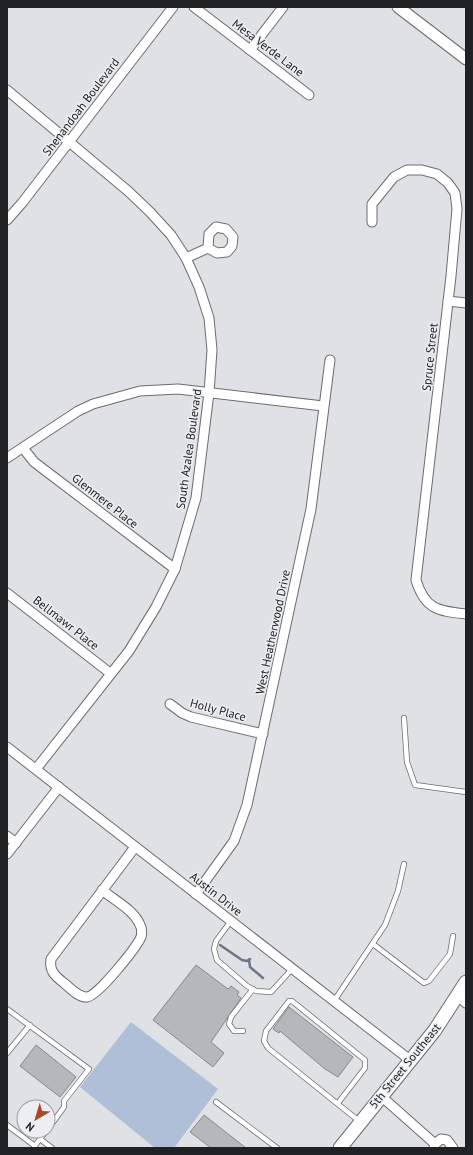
<svg xmlns="http://www.w3.org/2000/svg" width="473" height="1155" font-family="'PT Sans',sans-serif">
<style>
.green{fill:#aebfd7}
.lines{fill:none;stroke-linecap:round;stroke-linejoin:round}
.stream{stroke:#6b7688;stroke-width:2.5}
.building{fill:#b5b8bb;stroke:#85878b}
.service-casing{stroke:#6b6d70;stroke-width:6}
.minor-casing{stroke:#6b6d70;stroke-width:11}
.tertiary-casing{stroke:#6b6d70;stroke-width:13}
.secondary-casing{stroke:#6b6d70;stroke-width:15}
.service{stroke:#fff;stroke-width:4.5}
.minor{stroke:#fff;stroke-width:9}
.tertiary{stroke:#fff;stroke-width:11}
.secondary{stroke:#fff;stroke-width:13}
.labels{text-anchor:middle;stroke-width:3;stroke-linejoin:round;paint-order:stroke}
.street-label{font-size:12px;fill:#202123;stroke:#eceef2}
</style>
<rect width="100%" height="100%" fill="#dfe1e5"/>
<path class="green" d="M131 1022 218 1089 174 1148H155L80 1087Z"/>
<g class="lines">
<g class="stream">
<path d="M220 945 242 960 247 961 250 959"/>
<path d="M249 960 250 967 263 978"/>
</g>
</g>
<g class="building">
<path d="M196 965 228 989 231 986 239 992 237 995 241 998 211 1042 224 1053 213 1067 153 1020Z"/>
<path d="M289 1007 353 1057 338 1077 325 1069 280 1031 279 1033 273 1029Z"/>
<path d="M36 1045 76 1077 60 1097 20 1066Z"/>
<path d="M204 1115 246 1148H211L190 1132Z"/>
</g>
<g class="lines">
<defs>
<g id="service">
<path d="M404 718 407 762 415 785 466 792"/>
<path d="M231 921 216 941 214 949 217 960 247 986 256 991 271 992 292 969"/>
<path d="M373 944 424 983 429 981 450 954 453 936"/>
<path d="M334 1001 385 925 398 891 404 864"/>
<path d="M7 1009 89 1069 64 1101V1107L48 1129"/>
<path d="M243 1031H234L229 1024 231 1017 253 989"/>
<path d="M7 1053 30 1025"/>
<path d="M216 1102 277 1148"/>
<path d="M338 1103 365 1068V1060L292 1001H289L266 1031 264 1041 268 1048 359 1121"/>
<path d="M7 1125 35 1146"/>
<path d="M40 1139 52 1148"/>
<path d="M34 1147 46 1131"/>
</g>
<g id="minor">
<path d="M194 7 309 95"/>
<path d="M250 50 283 7"/>
<path d="M7 90 128 191 150 212 171 235 186 258 199 287 209 318 212 350 209 393 196 498 175 569 156 607 129 651 36 769"/>
<path d="M7 220 22 203 173 7"/>
<path d="M372 222V204L394 177 407 170H422L437 174 448 183 455 193 457 209 451 276 416 580C425 610 439 611 466 614"/>
<path d="M216 227 226 229 233 237 232 246 227 252 217 253 208 248 209 234Z"/>
<path d="M186 258 208 248"/>
<path d="M448 301 466 303"/>
<path d="M23 448 34 462 175 569"/>
<path d="M7 458 78 411 93 404 140 391 178 389 323 406"/>
<path d="M7 593 110 673"/>
<path d="M170 704 182 713 191 717 263 734"/>
<path d="M7 747 410 1060"/>
<path d="M7 836 16 843"/>
<path d="M7 854 59 787"/>
<path d="M102 890C114 900 134 910 140 925 142 928 142 934 141 937 136 948 98 996 87 997 79 998 70 988 64 983 55 976 49 971 51 959L135 847"/>
<path d="M196 894 234 841 247 805 311 509 330 360"/>
<path d="M458 996 466 1003"/>
<path d="M381 1096 435 1144"/>
<path d="M434 1148 435 1144 441 1139 447 1140 453 1148"/>
</g>
<path id="tertiary" d="M398 7 466 59"/>
<path id="secondary" d="M340 1148 435 1030 466 982"/>
</defs>
<use href="#service" class="service-casing"/>
<use href="#minor" class="minor-casing"/>
<use href="#tertiary" class="tertiary-casing"/>
<use href="#secondary" class="secondary-casing"/>
<use href="#service" class="service"/>
<use href="#minor" class="minor"/>
<use href="#tertiary" class="tertiary"/>
<use href="#secondary" class="secondary"/>
</g>
<g class="labels">
<g class="street-label">
<text transform="translate(268 48) rotate(37)" y="4">Mesa Verde Lane</text>
<text transform="translate(81 107) rotate(-53)" y="4">Shenandoah Boulevard</text>
<text transform="translate(430 357) rotate(-84)" y="4">Spruce Street</text>
<text transform="translate(189 449) rotate(-82)" y="4">South Azalea Boulevard</text>
<text transform="translate(105 501) rotate(38)" y="4">Glenmere Place</text>
<text transform="translate(66 623) rotate(38)" y="4">Bellmawr Place</text>
<text transform="translate(273 632) rotate(-78)" y="4">West Heatherwood Drive</text>
<text transform="translate(218 710) rotate(15)" y="4">Holly Place</text>
<text transform="translate(216 894) rotate(38)" y="4">Austin Drive</text>
<text transform="translate(405 1066) rotate(-51)" y="4">5th Street Southeast</text>
</g>
</g>
<rect width="473" height="1155" fill="none" stroke="#202123" stroke-width="16"/>
<g transform="translate(36 1119) rotate(218)"><circle r="19" fill="#eceef2" stroke="#9a9c9f"/>
<path d="M0-3L7 15L0 10L-7 15Z" fill="#ad4624"/>
<text y="-6" font-size="11" font-weight="bold" text-anchor="middle" fill="#202123">N</text>
</g>
</svg>
